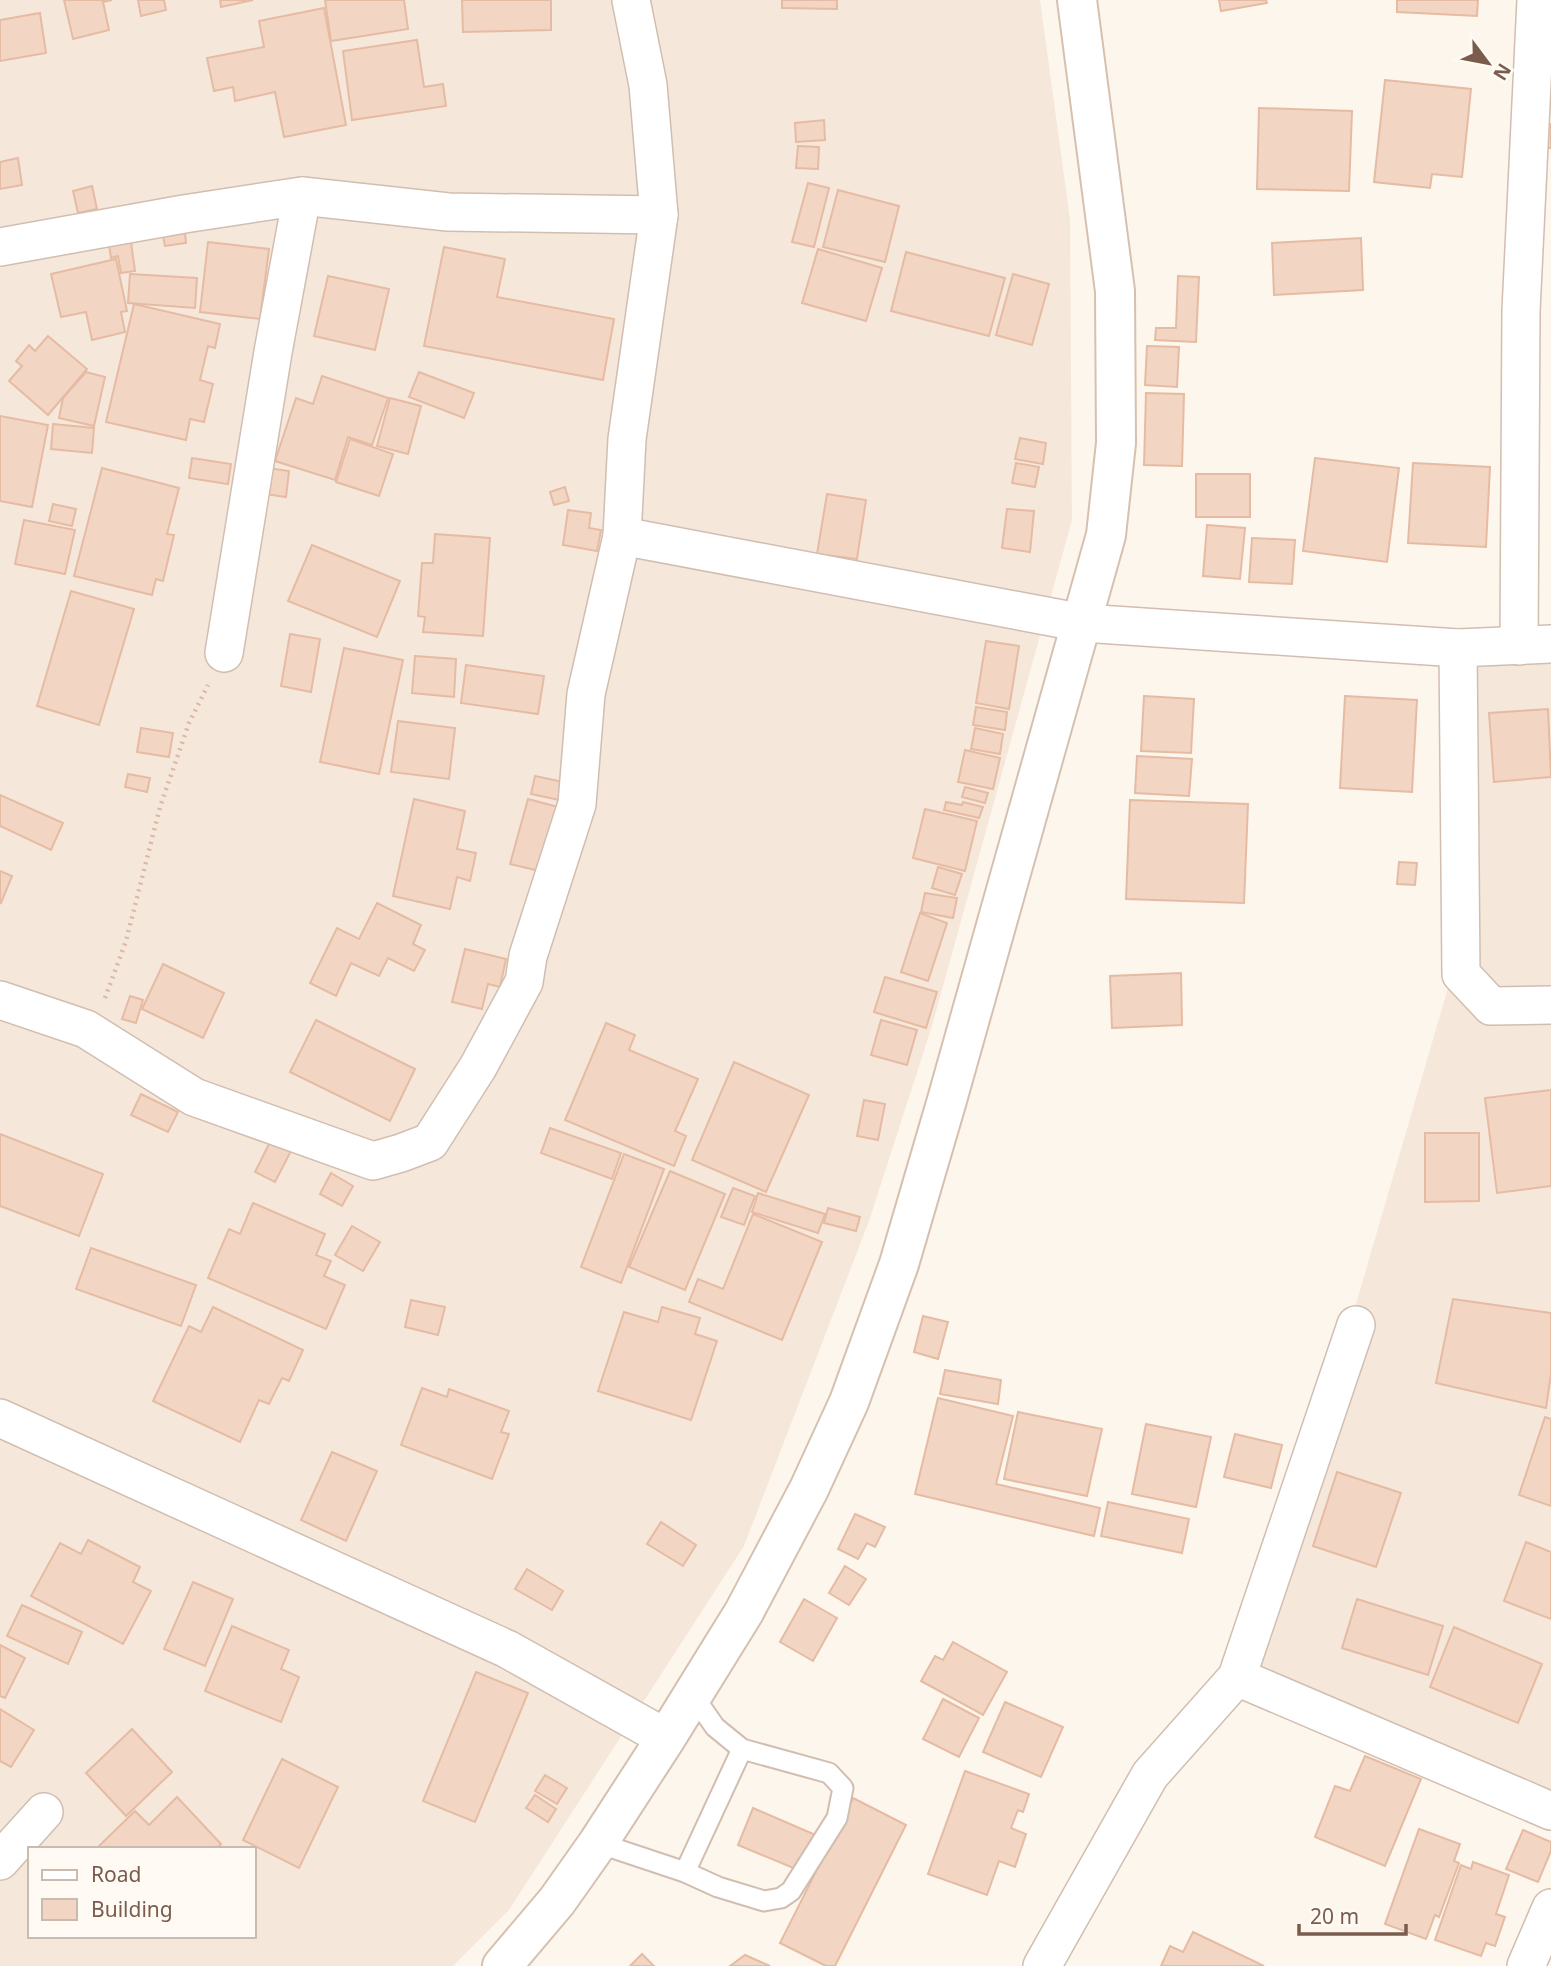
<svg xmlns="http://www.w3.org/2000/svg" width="1551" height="1966" font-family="'Noto Sans',sans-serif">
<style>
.residential{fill:#f5e8da;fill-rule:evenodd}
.building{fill:#f3d5c3;stroke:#e6bba3;stroke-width:2}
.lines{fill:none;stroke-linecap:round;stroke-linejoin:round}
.lane-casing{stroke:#d1beb0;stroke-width:23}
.street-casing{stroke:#d1beb0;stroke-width:40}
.secondary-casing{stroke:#d6c0b0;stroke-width:42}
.path{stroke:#d9b8a5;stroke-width:4.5;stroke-dasharray:2 5;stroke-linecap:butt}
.lane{stroke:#fff;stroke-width:19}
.street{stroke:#fff;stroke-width:37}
.secondary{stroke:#fff;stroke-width:38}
</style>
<rect width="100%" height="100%" fill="#fdf6ec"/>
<g class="residential">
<path d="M0 0H1040L1070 219 1072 520 932 1026 869 1221 744 1546 509 1910 453 1966H0ZM30 1849H254V1936H30Z"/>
<path d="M1551 653V1817L1251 1665 1452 974 1461 665Z"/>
</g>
<g class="building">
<path d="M64 0H112L103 2 109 30 73 39Z"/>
<path d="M138 0H164L166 10 141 16Z"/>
<path d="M220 0H253L221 7Z"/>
<path d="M325 0H404L408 29 331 41Z"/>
<path d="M462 0H551V30L463 32Z"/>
<path d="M782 0H837V9L782 8Z"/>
<path d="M1219 0H1266L1267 3 1221 11Z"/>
<path d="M1397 0H1478L1477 16 1397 12Z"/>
<path d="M324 8 346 125 284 137 275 92 235 101 233 87 214 91 207 58 264 47 259 21Z"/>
<path d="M40 13 46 53 0 61V20Z"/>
<path d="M417 40 424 87 443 84 446 106 352 120 343 51Z"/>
<path d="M1385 80 1471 89 1462 177 1432 174 1430 188 1374 182Z"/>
<path d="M1259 108 1352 111 1349 191 1257 189Z"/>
<path d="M824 120 825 140 796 142 795 123Z"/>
<path d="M1546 124H1551V148H1547Z"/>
<path d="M798 146 819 147 818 169 796 168Z"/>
<path d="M18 158 22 185 0 189V162Z"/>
<path d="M808 183 829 188 814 247 792 242Z"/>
<path d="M92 186 97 209 78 213 73 191Z"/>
<path d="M838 190 899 206 885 262 823 247Z"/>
<path d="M185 233 186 243 165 246 163 236Z"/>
<path d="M1361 238 1363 290 1274 295 1272 243Z"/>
<path d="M131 242 135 271 121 273 118 256 111 258 109 245Z"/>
<path d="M208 242 269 249 260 319 200 312Z"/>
<path d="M444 247 505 259 497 297 614 319 603 380 424 346Z"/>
<path d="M818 249 882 268 866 321 802 303Z"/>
<path d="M906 252 1005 278 989 336 891 311Z"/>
<path d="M116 259 127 311 121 312 125 332 92 340 86 312 61 317 51 274Z"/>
<path d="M130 274 197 278 195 308 128 303Z"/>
<path d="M1013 274 1049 284 1032 345 996 335Z"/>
<path d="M328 276 389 289 375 350 314 336Z"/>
<path d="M1178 276 1199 277 1196 342 1155 340 1156 328H1176Z"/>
<path d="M134 304 220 324 215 348 208 346 200 380 213 384 204 422 190 419 186 440 106 422Z"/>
<path d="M48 336 87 369 48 415 9 381 22 366 16 361 29 345 35 351Z"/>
<path d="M1147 346 1179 347 1177 387 1145 385Z"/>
<path d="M86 372 105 377 94 426 59 418 63 398Z"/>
<path d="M419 372 474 393 464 418 409 397Z"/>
<path d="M322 376 388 398 372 445 348 437 335 480 275 461 296 398 313 404Z"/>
<path d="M1146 393 1184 394 1182 466 1144 465Z"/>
<path d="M390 398 421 406 408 454 377 446Z"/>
<path d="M0 416 48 425 32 507 0 501Z"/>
<path d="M53 424 94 428 92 453 51 449Z"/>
<path d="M1020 438 1046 443 1043 464 1015 459Z"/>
<path d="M350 439 393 454 379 496 336 482Z"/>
<path d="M192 458 231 464 228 484 189 478Z"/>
<path d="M1315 458 1399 468 1387 562 1303 551Z"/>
<path d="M1016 463 1039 467 1035 487 1012 483Z"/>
<path d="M1413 463 1490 467 1486 547 1408 543Z"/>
<path d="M102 468 179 488 167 534 174 535 163 581 156 579 152 595 74 576Z"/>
<path d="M268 468 289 471 286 497 265 494Z"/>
<rect x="1196" y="474" width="54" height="43"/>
<path d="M565 487 569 501 554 505 550 492Z"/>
<path d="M827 494 866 500 857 559 817 554Z"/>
<path d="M53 504 76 509 72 526 49 521Z"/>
<path d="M1007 509 1034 511 1030 552 1002 548Z"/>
<path d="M568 510 591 513 589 528 601 530 597 551 563 545Z"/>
<path d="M24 520 75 530 65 574 15 564Z"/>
<path d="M1207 525 1245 528 1240 579 1203 576Z"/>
<path d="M435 534 490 538 483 636 423 632 425 617 418 616 422 563H433Z"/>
<path d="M1252 538 1295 540 1292 584 1249 582Z"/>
<path d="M312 545 400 581 377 637 288 601Z"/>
<path d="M71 591 134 609 99 725 37 706Z"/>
<path d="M290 634 320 639 311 692 281 686Z"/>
<path d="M986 641 1019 646 1009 709 976 703Z"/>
<path d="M344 648 403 660 379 774 320 762Z"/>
<path d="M415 656 456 659 454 697 412 693Z"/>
<path d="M466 665 544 676 538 714 461 703Z"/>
<path d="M1144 696 1194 699 1191 753 1141 751Z"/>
<path d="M1345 696 1417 700 1412 792 1340 788Z"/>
<path d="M976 707 1007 712 1005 730 973 725Z"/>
<path d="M1548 709 1551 777 1494 782 1489 713Z"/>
<path d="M398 721 455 728 449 779 391 772Z"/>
<path d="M141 728 173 733 169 757 137 752Z"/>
<path d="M975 728 1003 734 1000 754 971 749Z"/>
<path d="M965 750 1000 758 993 789 958 782Z"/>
<path d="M1137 756 1192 759 1189 796 1135 793Z"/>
<path d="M128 774 150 778 147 792 125 787Z"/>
<path d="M535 776 568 783 564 801 531 794Z"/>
<path d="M965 787 988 793 985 803 962 797Z"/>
<path d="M0 795 63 823 51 850 0 826Z"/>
<path d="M414 799 465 811 457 849 476 853 470 881 457 877 450 909 393 896Z"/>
<path d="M528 799 562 808 544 872 510 864Z"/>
<path d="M1130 800 1248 804 1244 903 1126 899Z"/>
<path d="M946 802 962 805 963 802 983 807 979 818 944 810Z"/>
<path d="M925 809 977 821 965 871 913 858Z"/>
<path d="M1399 862 1417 863 1415 885 1397 884Z"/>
<path d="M938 867 962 874 955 895 932 888Z"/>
<path d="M0 871 12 876 1 903 0 902Z"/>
<path d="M925 893 957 898 953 918 921 912Z"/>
<path d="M377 903 421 925 413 944 425 950 414 971 388 958 379 976 351 963 336 996 310 983 337 928 359 939Z"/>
<path d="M920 913 947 923 928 981 901 972Z"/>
<path d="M465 949 506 959 500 987 488 984 482 1009 452 1002Z"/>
<path d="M163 964 224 993 203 1038 142 1009Z"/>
<path d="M1181 973 1182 1025 1112 1028 1110 976Z"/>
<path d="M885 977 937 992 926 1028 874 1012Z"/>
<path d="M130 996 143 1000 136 1023 122 1019Z"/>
<path d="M316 1020 415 1069 390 1121 290 1072Z"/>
<path d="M881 1020 917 1030 907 1065 871 1055Z"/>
<path d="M606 1023 635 1035 629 1050 698 1079 675 1131 686 1136 674 1166 565 1120Z"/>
<path d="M734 1062 809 1095 766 1192 692 1160Z"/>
<path d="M1551 1090V1186L1497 1193 1485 1098Z"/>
<path d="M141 1094 178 1112 168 1132 131 1115Z"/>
<path d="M864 1100 885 1104 878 1140 857 1136Z"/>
<path d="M550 1128 621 1153 612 1179 541 1153Z"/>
<path d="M1425 1133H1479V1201L1425 1202Z"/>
<path d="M0 1134 103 1174 79 1236 0 1206Z"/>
<path d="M271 1140 291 1151 275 1182 255 1172Z"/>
<path d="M624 1154 664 1169 621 1283 581 1267Z"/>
<path d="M670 1171 725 1194 685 1290 629 1267Z"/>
<path d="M331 1173 353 1186 342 1206 320 1194Z"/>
<path d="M733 1188 755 1196 744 1225 721 1217Z"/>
<path d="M758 1193 825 1214 818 1233 752 1212Z"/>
<path d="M253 1203 325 1234 316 1255 331 1261 324 1276 345 1285 326 1329 208 1278 229 1229 240 1234Z"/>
<path d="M828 1208 860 1217 856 1231 824 1223Z"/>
<path d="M753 1214 822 1242 782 1340 689 1302 698 1279 723 1289Z"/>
<path d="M352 1226 380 1242 363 1271 335 1255Z"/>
<path d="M91 1248 196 1285 181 1326 76 1289Z"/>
<path d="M1453 1299 1551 1313V1374L1546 1408 1436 1383Z"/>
<path d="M411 1300 445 1307 438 1335 405 1327Z"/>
<path d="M213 1307 303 1350 289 1381 282 1378 269 1404 259 1400 240 1442 153 1401 189 1326 201 1332Z"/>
<path d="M662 1307 700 1318 695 1334 717 1341 691 1420 598 1391 624 1312 658 1322Z"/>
<path d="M923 1316 948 1322 938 1359 914 1352Z"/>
<path d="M945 1370 1001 1380 998 1404 940 1394Z"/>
<path d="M422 1388 447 1397 449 1389 509 1411 501 1432 509 1434 492 1479 401 1445Z"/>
<path d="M938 1398 1013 1416 996 1484 1100 1508 1094 1536 915 1494Z"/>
<path d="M1018 1412 1102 1429 1087 1496 1004 1479Z"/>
<path d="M1545 1417 1551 1419V1506L1519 1495Z"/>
<path d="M1146 1424 1211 1437 1196 1507 1132 1494Z"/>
<path d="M1235 1434 1282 1445 1271 1488 1224 1477Z"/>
<path d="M332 1452 377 1471 346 1541 301 1520Z"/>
<path d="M1337 1472 1401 1493 1376 1567 1313 1546Z"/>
<path d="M1108 1502 1189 1519 1182 1553 1101 1536Z"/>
<path d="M855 1514 885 1527 875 1547 867 1543 858 1559 838 1549Z"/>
<path d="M661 1522 696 1545 683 1566 647 1544Z"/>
<path d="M88 1540 140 1567 133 1582 151 1591 123 1644 31 1596 60 1543 81 1554Z"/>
<path d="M1526 1542 1551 1552V1619L1504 1601Z"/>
<path d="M845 1566 866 1579 849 1605 829 1593Z"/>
<path d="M527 1569 563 1591 552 1610 515 1589Z"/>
<path d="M193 1582 233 1599 205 1666 164 1649Z"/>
<path d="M804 1599 837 1618 813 1661 780 1642Z"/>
<path d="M1357 1599 1443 1626 1428 1675 1342 1648Z"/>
<path d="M22 1605 82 1632 68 1664 7 1636Z"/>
<path d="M232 1626 289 1650 281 1669 299 1677 281 1722 205 1691Z"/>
<path d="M1454 1627 1542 1664 1518 1723 1430 1687Z"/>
<path d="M953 1642 1007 1672 983 1715 921 1681 935 1656 943 1660Z"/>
<path d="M0 1645 25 1658 5 1698 0 1696Z"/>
<path d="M476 1672 528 1693 475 1822 423 1801Z"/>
<path d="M943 1699 979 1718 959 1757 923 1739Z"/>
<path d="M1005 1702 1063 1727 1041 1777 983 1752Z"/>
<path d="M0 1709 34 1730 11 1767 0 1761Z"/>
<path d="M132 1729 172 1772 126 1816 86 1773Z"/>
<path d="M1365 1756 1421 1779 1385 1866 1315 1837 1335 1786 1350 1791Z"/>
<path d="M282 1759 338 1787 299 1868 243 1840Z"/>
<path d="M965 1771 1029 1794 1023 1812 1018 1810 1011 1828 1026 1834 1015 1867 999 1861 987 1895 928 1874Z"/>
<path d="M545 1775 567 1788 557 1804 535 1791Z"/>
<path d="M535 1795 556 1809 548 1822 526 1808Z"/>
<path d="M177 1797 221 1844 216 1849 97 1848 135 1811 149 1825Z"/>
<path d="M853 1798 906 1825 835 1966H826L780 1943Z"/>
<path d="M753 1808 818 1836 803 1872 738 1845Z"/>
<path d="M1419 1829 1460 1844 1454 1861 1459 1863 1439 1917 1435 1915 1426 1939 1385 1924Z"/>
<path d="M1523 1830 1551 1842V1851L1538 1882 1506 1869Z"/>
<path d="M1473 1862 1509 1875 1496 1914 1505 1917 1495 1946 1486 1943 1481 1956 1435 1940 1461 1865 1471 1869Z"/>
<path d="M1193 1932 1264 1966H1161L1170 1946 1183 1952Z"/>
<path d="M642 1954 654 1966H630Z"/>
<path d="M745 1955 770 1966H730Z"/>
</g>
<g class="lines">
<defs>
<g id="lane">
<path d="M598 1843 685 1872 718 1887 764 1901 781 1898 791 1891 837 1818 843 1788 829 1773 742 1749 715 1727 692 1694"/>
<path d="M685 1872 742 1749"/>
</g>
<g id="street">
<path d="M0 247 184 214 302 196 448 212 659 215"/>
<path d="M622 536 1083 623 1458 648 1551 644"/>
<path d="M1519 646 1521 311 1536 0"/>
<path d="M1458 648 1461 974 1491 1006 1551 1005"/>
<path d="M224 653 273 352 302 196"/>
<path d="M0 1000 86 1029 194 1097 373 1161 401 1153 430 1142 478 1067 524 982 528 956 577 804 586 694 622 536 627 439 659 215 648 85 631 0"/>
<path d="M0 1418 507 1649 666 1738"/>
<path d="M1237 1677 1551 1811"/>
<path d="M0 1861 44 1812"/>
<path d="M1042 1966 1150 1775 1237 1677 1356 1325"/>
<path d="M1526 1966 1551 1908"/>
</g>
<path id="secondary" d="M502 1966 557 1901 598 1843 666 1738 744 1612 809 1489 849 1402 899 1264 947 1100 1106 535 1116 443 1115 291 1077 0"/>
</defs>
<use href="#lane" class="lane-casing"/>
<use href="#street" class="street-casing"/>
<use href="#secondary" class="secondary-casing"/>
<path class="path" d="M105 998 126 941 160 807 189 723 208 685"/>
<use href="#lane" class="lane"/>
<use href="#street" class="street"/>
<use href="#secondary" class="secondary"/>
</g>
<rect x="28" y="1847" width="228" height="91" fill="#fffaf3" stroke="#cabbb1" stroke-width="2"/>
<rect x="42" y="1870" width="35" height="10" fill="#ffffff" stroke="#cabbb1" stroke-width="2"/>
<text x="91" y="1882" font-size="21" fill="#7a5c4d">Road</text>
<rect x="42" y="1899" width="35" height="21" fill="#f3d5c3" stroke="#cabbb1" stroke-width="2"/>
<text x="91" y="1917" font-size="21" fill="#7a5c4d">Building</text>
<g transform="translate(1488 63) rotate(122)" stroke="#fffaf3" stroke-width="5" paint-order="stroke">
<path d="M0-5L12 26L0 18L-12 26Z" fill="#7a5c4d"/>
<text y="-10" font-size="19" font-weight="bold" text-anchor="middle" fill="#7a5c4d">N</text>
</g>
<path d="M1299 1924v10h107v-10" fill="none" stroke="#7a5c4d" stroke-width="3.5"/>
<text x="1310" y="1924" font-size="21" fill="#7a5c4d" stroke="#fffaf3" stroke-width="5" paint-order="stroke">20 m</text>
</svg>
